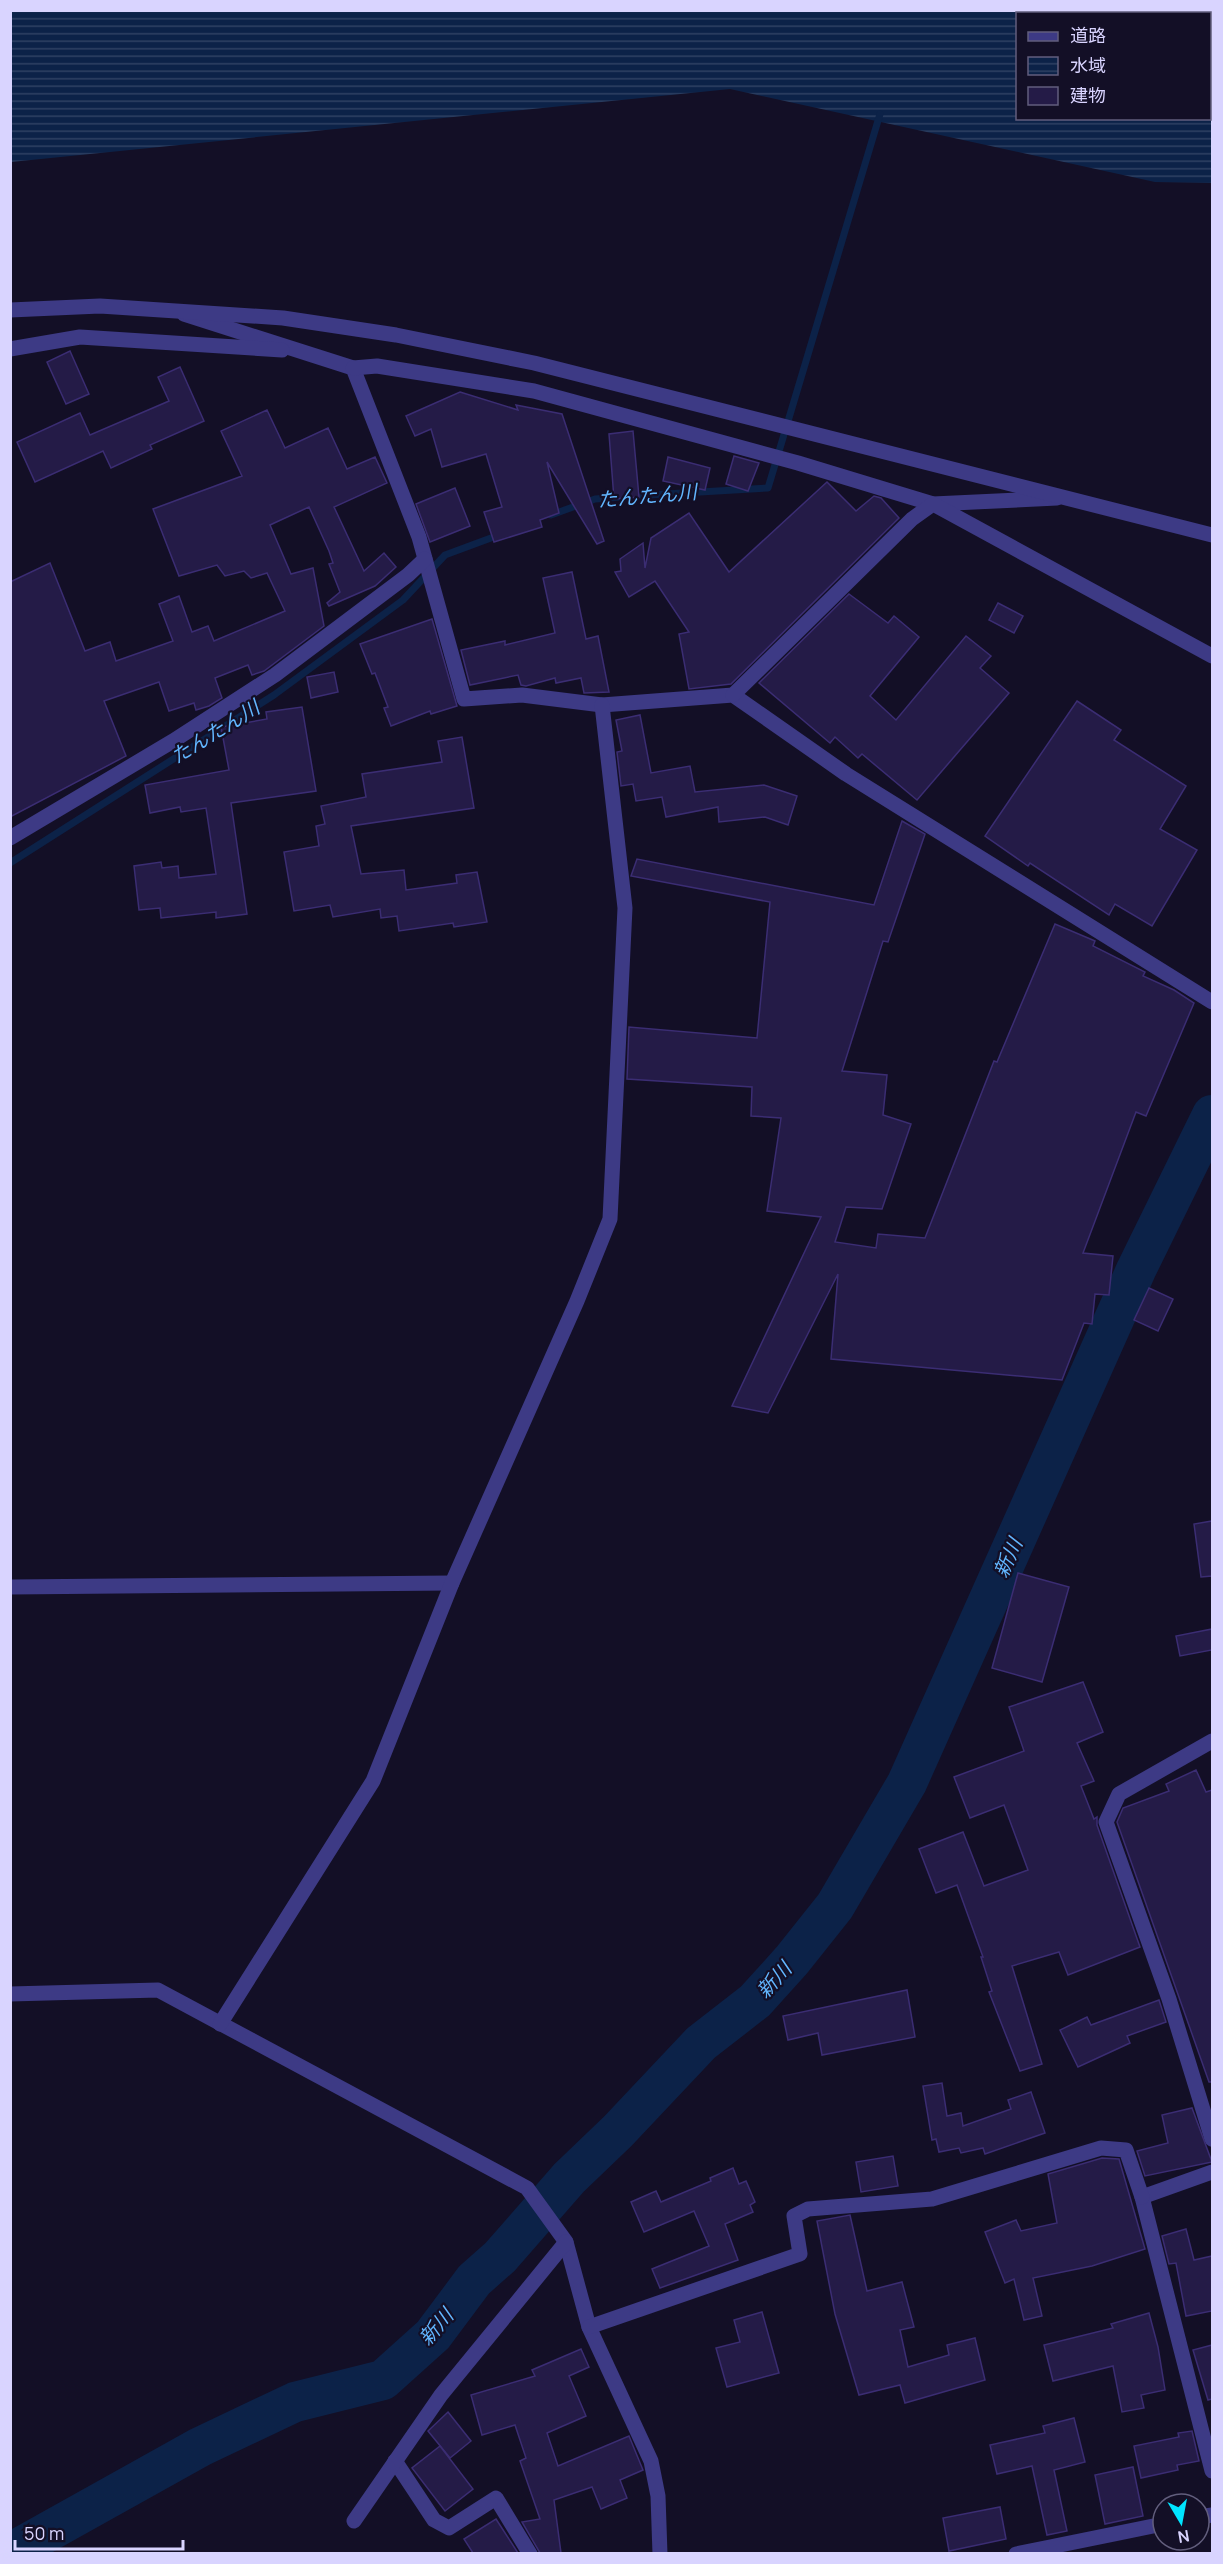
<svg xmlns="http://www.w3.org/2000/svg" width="1223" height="2564" font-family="Manrope,'Noto Sans JP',sans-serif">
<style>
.water{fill:url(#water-rules);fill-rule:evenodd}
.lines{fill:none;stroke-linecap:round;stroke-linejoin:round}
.stream{stroke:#0c2248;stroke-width:7}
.river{stroke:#0c2248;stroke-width:40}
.building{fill:#241b47;stroke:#3b2d73;stroke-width:1.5}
.minor{stroke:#3d3a85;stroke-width:15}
.tertiary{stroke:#3d3a85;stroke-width:15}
.labels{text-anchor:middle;stroke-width:4.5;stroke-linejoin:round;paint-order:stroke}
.water-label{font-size:20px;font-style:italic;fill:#62b6ff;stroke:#130f26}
</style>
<defs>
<pattern id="water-rules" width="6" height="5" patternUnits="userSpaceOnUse" patternTransform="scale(1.5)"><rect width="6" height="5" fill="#0c2248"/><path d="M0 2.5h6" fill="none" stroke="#2f4163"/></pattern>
</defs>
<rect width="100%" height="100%" fill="#130f26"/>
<path class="water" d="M10 11H1212V183L1155 182 730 89 11 162ZM1018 14H1210V118H1018Z"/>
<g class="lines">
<g class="stream">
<path d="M632 496 768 488 880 114"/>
<path d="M551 515 595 499 621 497"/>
<path d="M10 863 274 695 403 600 445 555 499 535"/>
</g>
<path class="river" d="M10 2553 200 2447 295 2402 383 2380 433 2335 474 2280 500 2257 569 2178 618 2131 701 2043 755 2001 792 1960 835 1906 907 1783 1136 1270 1212 1115"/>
</g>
<g class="building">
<path d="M70 351 89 394 66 404 47 362Z"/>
<path d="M180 367 204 421 150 445 152 449 111 468 103 451 35 482 17 442 80 413 90 435 169 401 158 377Z"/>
<path d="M460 392 518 410 516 405 562 414 604 541 597 544 547 462 559 513 540 520 542 527 494 542 484 512 502 507 486 454 442 467 431 429 415 436 406 416Z"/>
<path d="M267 410 285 448 328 428 347 469 375 457 387 483 334 507 364 571 384 553 396 567 375 586 329 606 327 603 340 592 329 564 333 563 329 551 309 507 270 525 291 574 313 568 324 626 264 671 252 675 248 665 215 678 222 698 209 706 196 710 194 703 169 711 159 682 104 701 126 756 10 817V582L50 563 85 651 110 642 116 661 173 641 159 604 179 596 192 632 208 626 214 641 285 611 267 573 251 578 244 571 225 576 217 565 179 576 153 509 242 476 221 431Z"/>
<path d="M633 431 639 497 614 499 609 434Z"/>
<path d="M734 456 759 463 748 491 726 484Z"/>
<path d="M668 457 710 468 705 490 663 481Z"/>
<path d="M827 482 856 511 874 496 881 498 899 518 731 684 689 689 679 634 689 632 655 581 629 597 615 572 621 571 620 559 643 543 645 568 651 538 689 513 729 572Z"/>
<path d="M455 488 470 526 430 542 416 504Z"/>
<path d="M572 572 586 639 598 636 609 692 584 693 581 678 556 683 555 678 526 686 521 685 518 675 470 685 461 650 505 641V645L555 633 543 578Z"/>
<path d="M849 594 888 623 894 616 919 637 870 696 896 720 966 636 991 656 980 668 1009 693 917 800 862 754 858 758 835 737 830 743 759 683Z"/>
<path d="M998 603 1023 616 1014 633 989 620Z"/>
<path d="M432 619 457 706 431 714 430 711 391 726 384 708 388 707 375 673 372 674 360 644Z"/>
<path d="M334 672 338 692 311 698 307 677Z"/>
<path d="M1077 701 1121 730 1114 740 1186 786 1160 829 1197 850 1152 926 1115 904 1109 915 1030 863 1028 866 985 836Z"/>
<path d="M302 707 316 791 231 803 247 914 216 918V912L161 918 160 908 139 910 134 866 161 862 162 868 178 866 179 878 216 874 206 808 181 812 180 807 150 813 145 785 229 770 221 727 267 719 266 712Z"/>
<path d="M640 715 651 773 690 766 695 792 764 785 797 796 788 825 765 817 719 822 718 807 666 817 662 797 636 801 633 784 621 786 617 752 622 751 616 720Z"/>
<path d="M462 737 474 808 351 826 361 874 404 870 406 890 457 883 456 875 477 872 487 922 454 927 453 923 399 931 397 916 381 918 380 909 333 917 330 905 294 911 284 852 319 846 316 826 325 824 321 806 366 797 362 774 442 762 438 741Z"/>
<path d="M902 821 925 834 888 942 883 941 842 1071 887 1075 883 1115 911 1124 882 1209 846 1207 835 1242 876 1248 878 1234 925 1238 994 1061 997 1062 1055 924 1095 941 1093 946 1145 972 1143 976 1174 990 1194 1003 1146 1116 1136 1112 1083 1253 1113 1256 1109 1295 1095 1294 1092 1324 1084 1323 1062 1380 831 1359 838 1274 768 1413 732 1406 821 1217 767 1211 781 1118 751 1116 752 1087 627 1079 629 1027 757 1038 770 902 631 876 637 859 874 905Z"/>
<path d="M1149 1288 1173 1299 1158 1331 1134 1320Z"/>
<path d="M1212 1521V1576L1201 1577 1194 1524Z"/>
<path d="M1018 1573 1069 1587 1042 1682 992 1668Z"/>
<path d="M1212 1629V1650L1180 1656 1176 1636Z"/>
<path d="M1083 1682 1103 1732 1077 1743 1094 1781 1081 1786 1094 1819 1097 1817V1825L1140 1947 1068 1975 1059 1952 1012 1966 1042 2064 1020 2071 989 1992 992 1991 981 1957H983L957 1885 936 1893 919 1849 963 1832 984 1886 1028 1870 1004 1805 970 1818 954 1777 1024 1751 1009 1707Z"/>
<path d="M1196 1770 1206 1792 1212 1790V2082H1209L1117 1822 1123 1808 1169 1791 1166 1784Z"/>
<path d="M907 1990 915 2037 822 2055 818 2033 788 2040 783 2016Z"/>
<path d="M1159 2000 1166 2022 1127 2036 1130 2043 1078 2067 1060 2030 1087 2017 1091 2025Z"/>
<path d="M942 2083 947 2116 961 2113 963 2126 1011 2109 1008 2100 1031 2092 1045 2133 985 2154 983 2148 961 2153 959 2148 939 2152 936 2139 932 2140 923 2086Z"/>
<path d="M1192 2108 1212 2162 1145 2176 1137 2151 1168 2143 1162 2115Z"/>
<path d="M893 2156 898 2186 861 2192 856 2162Z"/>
<path d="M1102 2158 1119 2159 1145 2249 1092 2266 1033 2278 1042 2316 1024 2320 1014 2279 1005 2283 985 2232 1016 2220 1021 2231 1057 2223 1048 2174Z"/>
<path d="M733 2168 739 2184 746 2181 755 2202 750 2205 753 2212 725 2224 738 2260 660 2288 652 2269 709 2246 694 2211 644 2232 631 2202 656 2191 661 2202 711 2181 710 2178Z"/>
<path d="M850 2215 867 2291 902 2282 914 2327 900 2330 908 2367 949 2355 947 2345 975 2338 985 2380 905 2403 900 2385 859 2395 835 2314 817 2221Z"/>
<path d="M1186 2229 1194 2260 1212 2256V2311L1186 2316 1176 2263 1169 2264 1162 2236Z"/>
<path d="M762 2312 779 2373 727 2387 716 2348 740 2342 734 2320Z"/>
<path d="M1149 2313 1158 2347 1165 2390 1141 2395 1144 2408 1122 2412 1113 2366 1053 2381 1044 2345 1113 2328 1111 2324Z"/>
<path d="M1212 2345V2399L1208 2400 1193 2350Z"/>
<path d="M581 2349 589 2367 569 2376 586 2416 547 2433 558 2466 629 2436 643 2470 620 2480 627 2498 601 2509 592 2487 554 2500 561 2553H540L522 2522 540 2519 520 2461 526 2458 515 2425 482 2435 471 2395 535 2376 532 2370Z"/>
<path d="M448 2412 471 2441 450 2458 428 2431Z"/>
<path d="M1074 2418 1085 2462 1054 2470 1067 2531 1047 2535 1032 2466 997 2474 990 2445 1045 2433 1043 2426Z"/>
<path d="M1192 2431 1199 2461 1177 2465 1178 2470 1141 2478 1134 2446 1179 2437 1178 2433Z"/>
<path d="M440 2446 473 2489 445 2511 412 2468Z"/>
<path d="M1133 2467 1143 2516 1105 2524 1095 2475Z"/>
<path d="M1000 2507 1006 2539 949 2551 943 2518Z"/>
<path d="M496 2519 518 2553H473L464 2539Z"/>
</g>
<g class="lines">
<g class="minor">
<path d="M184 314 353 368 419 537 464 699 522 695 602 705 733 695 846 774 1212 1002"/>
<path d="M10 349 80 337 282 350"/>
<path d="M353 368 377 366 534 391 798 463 933 504 1057 498"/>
<path d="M733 695 912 519 933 504 1212 656"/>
<path d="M10 838 173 741 275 675 408 575 425 559"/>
<path d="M10 1587 452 1583"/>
<path d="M1212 1741 1119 1794 1106 1822 1169 1999 1212 2139"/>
<path d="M10 1994 158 1990 527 2188 566 2242 589 2327 651 2461 658 2496 660 2554"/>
<path d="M220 2024 373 1781 452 1583 577 1301 610 1219 625 908 602 705"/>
<path d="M1212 2172 1142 2197 1212 2471"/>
<path d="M589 2327 800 2254 794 2216 808 2209 932 2199 1101 2148 1126 2150 1142 2197"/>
<path d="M395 2461 434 2520 449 2528 496 2498 530 2554"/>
<path d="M1199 2517 1212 2515"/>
<path d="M354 2521 441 2395 566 2242"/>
<path d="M1016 2554 1163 2524"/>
</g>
<path class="tertiary" d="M10 310 100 306 283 318 396 335 534 363 1212 535"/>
</g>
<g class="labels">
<g class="water-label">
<text transform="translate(647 496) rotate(-5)" y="7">たんたん川</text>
<text transform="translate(215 732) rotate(-32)" y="7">たんたん川</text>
<text transform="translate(1008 1558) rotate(-66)" y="7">新川</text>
<text transform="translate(774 1980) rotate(-48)" y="7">新川</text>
<text transform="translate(436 2327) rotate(-49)" y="7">新川</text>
</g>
</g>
<rect width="1223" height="2564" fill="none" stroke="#d9d4ff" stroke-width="24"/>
<rect x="1016" y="12" width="195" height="108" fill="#130f26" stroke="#625e7d" stroke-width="1.5"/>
<rect x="1028" y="32" width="30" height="9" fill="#3d3a85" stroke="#625e7d" stroke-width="1.5"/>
<text x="1070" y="42" font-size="18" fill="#d9d4ff">道路</text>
<rect x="1028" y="57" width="30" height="18" fill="url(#water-rules)" stroke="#625e7d" stroke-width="1.5"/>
<text x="1070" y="72" font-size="18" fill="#d9d4ff">水域</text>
<rect x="1028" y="87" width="30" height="18" fill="#241b47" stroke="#625e7d" stroke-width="1.5"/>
<text x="1070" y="102" font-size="18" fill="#d9d4ff">建物</text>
<g transform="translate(1181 2522) rotate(170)"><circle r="28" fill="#130f26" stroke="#625e7d" stroke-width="1.5"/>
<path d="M0-4.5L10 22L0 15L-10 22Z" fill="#00e5ff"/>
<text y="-9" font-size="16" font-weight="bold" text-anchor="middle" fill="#d9d4ff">N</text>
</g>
<path d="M15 2540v9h168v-9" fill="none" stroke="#d9d4ff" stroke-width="3"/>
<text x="24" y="2540" font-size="18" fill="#d9d4ff" stroke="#130f26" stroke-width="4.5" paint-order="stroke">50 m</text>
</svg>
